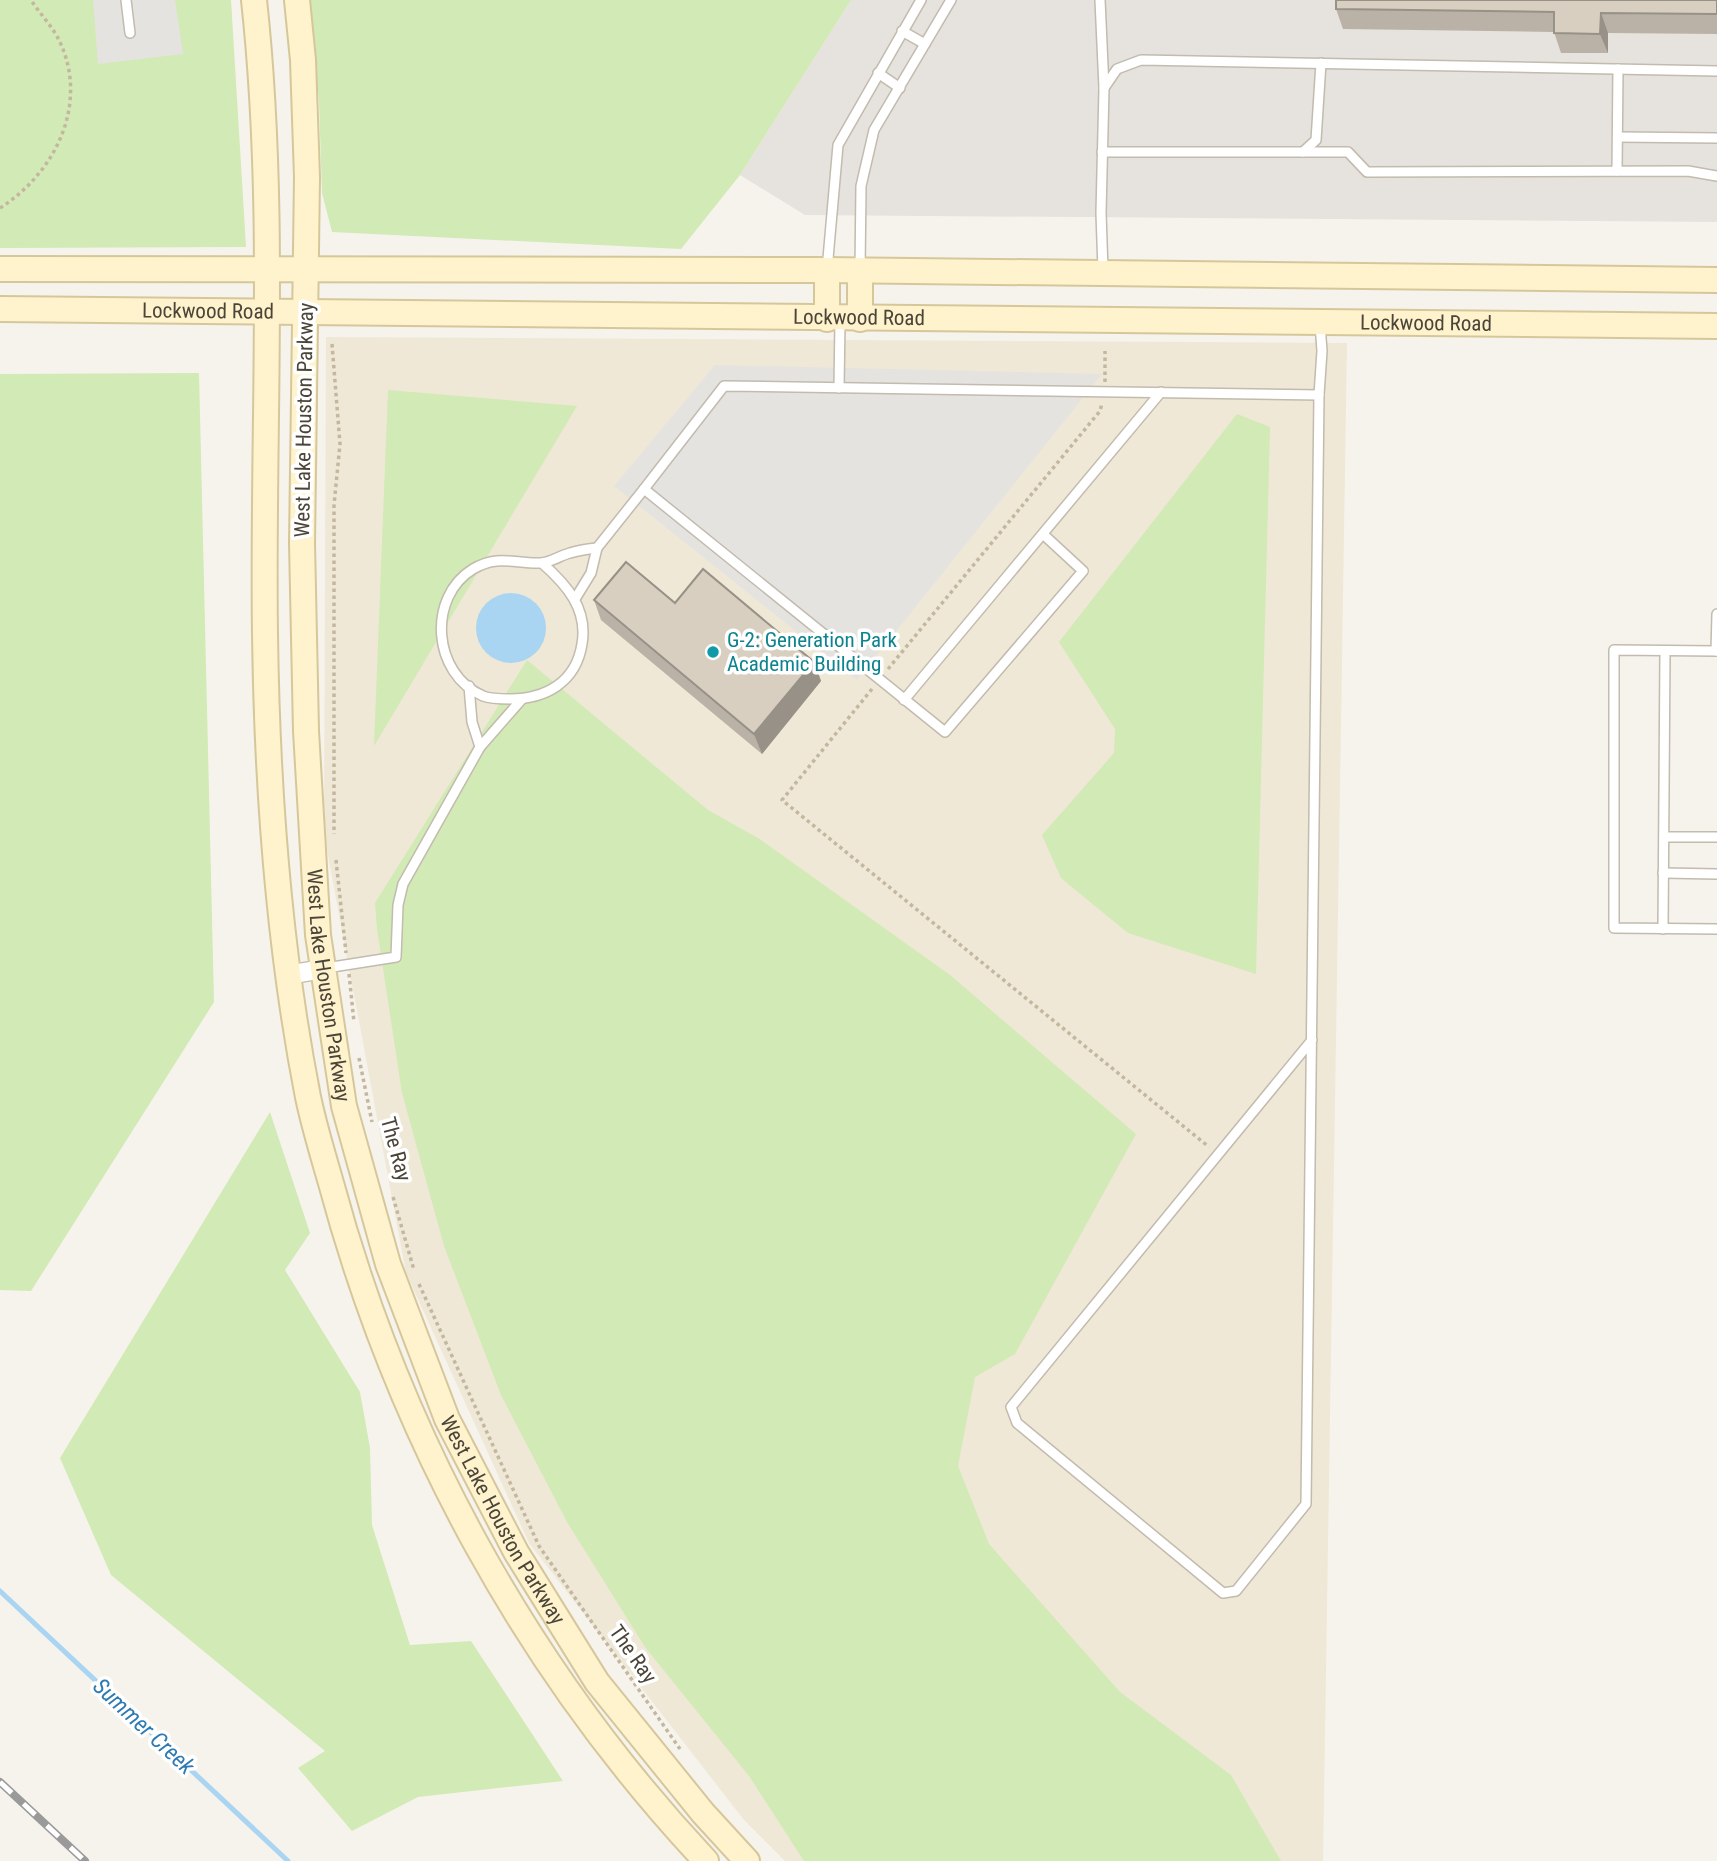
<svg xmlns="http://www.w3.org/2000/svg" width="1717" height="1861" font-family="'Roboto Condensed',sans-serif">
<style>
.industrial{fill:#e6e2dd}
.education{fill:#efe8d6}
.green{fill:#d2eab5}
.parking{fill:#e5e3e0}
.water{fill:#a9d4f2}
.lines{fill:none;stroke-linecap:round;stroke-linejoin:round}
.stream{stroke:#a9d4f2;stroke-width:5}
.lane-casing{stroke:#c2bbae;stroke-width:12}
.street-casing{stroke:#c2bbae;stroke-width:21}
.secondary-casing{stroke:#d6c79b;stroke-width:28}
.path{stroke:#c4b79f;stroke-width:3.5;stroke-dasharray:3.5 3.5;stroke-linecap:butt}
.lane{stroke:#fff;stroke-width:9}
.street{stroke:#fff;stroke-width:18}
.secondary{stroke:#fff3cd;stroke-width:24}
.rail-casing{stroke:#9a9a9a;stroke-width:8}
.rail{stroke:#fff;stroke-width:5;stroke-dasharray:16;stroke-linecap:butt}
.wall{fill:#bab2a6}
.shaded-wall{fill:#979187}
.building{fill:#d8cfc1;stroke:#979187;stroke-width:2}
.culture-dot{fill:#0f9aa8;stroke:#fff;stroke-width:2.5}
.labels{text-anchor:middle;stroke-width:7;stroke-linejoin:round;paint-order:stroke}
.street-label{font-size:21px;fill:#4b4439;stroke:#fff}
.culture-label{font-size:21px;fill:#0d838f;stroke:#fff;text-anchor:start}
.water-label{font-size:23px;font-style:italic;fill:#2e7ab2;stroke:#fff}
</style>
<rect width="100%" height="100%" fill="#f6f3ec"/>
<path class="industrial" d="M851 0H1717V222L805 215 740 175Z"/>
<path class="education" d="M326 337 1347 343 1323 1861H785L744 1820 529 1543 406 1273 324 834Z"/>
<g class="green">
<path d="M0 0H231L246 247 0 248Z"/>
<path d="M309 0H851L740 175 681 249 332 232 322 193 319 101Z"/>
<path d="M199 373 214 1002 31 1291 0 1290V374Z"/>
<path d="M388 390 577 406 374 746Z"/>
<path d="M1237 414 1270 427 1256 974 1128 933 1061 878 1042 835 1114 753 1115 729 1059 642Z"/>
<path d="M527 660 708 810 758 838 950 975 1136 1134 1015 1354 975 1377 958 1466 989 1544 1120 1692 1231 1775 1281 1861H804L749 1776 645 1647 567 1522 501 1395 444 1246 402 1093 377 929 375 903Z"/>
<path d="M270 1112 310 1233 285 1270 360 1392 370 1448 372 1525 410 1645 471 1641 563 1781 418 1797 352 1831 298 1768 325 1751 111 1575 60 1458Z"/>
</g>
<g class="parking">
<path d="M93 0H175L183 54 98 64Z"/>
<path d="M715 365 1102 374 857 680 614 486Z"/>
</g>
<circle class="water" cx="511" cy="628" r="35"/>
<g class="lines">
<path class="stream" d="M0 1591 288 1861"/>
<defs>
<g id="lane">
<path d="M126 0 130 33"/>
<path d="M1100 0 1104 88"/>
<path d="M902 31 925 44"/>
<path d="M878 73 900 88"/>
<path d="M1618 137 1717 138"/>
<path d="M1102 152H1303L1316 140 1321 63"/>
<path d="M1303 152H1348L1367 172 1688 171 1717 176"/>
<path d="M1617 171 1618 69"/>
<path d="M860 269 861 186 874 130 951 0"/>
<path d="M827 270 838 145 921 0"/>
<path d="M1103 270 1101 213 1104 88 1117 69 1141 60 1717 71"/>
<path d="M839 388 840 320"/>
<path d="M1044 535 1083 571 945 732 644 489 724 386 1319 395 1322 351 1320 324"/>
<path d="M542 563C567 585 588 609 582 644 576 682 546 699 510 699 501 699 491 699 483 696 432 674 427 597 473 569 498 554 515 564 540 563 550 563 561 555 570 553 579 550 588 549 597 548"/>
<path d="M575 599 591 573 597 548 644 489"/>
<path d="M1716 651 1717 614"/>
<path d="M1717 651 1614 650V928L1717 929"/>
<path d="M469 686 472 722 480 747"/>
<path d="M904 700 1161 392"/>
<path d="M1664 837H1717"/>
<path d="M1663 873 1717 874"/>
<path d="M1663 929 1665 651"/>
<path d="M326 968 396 957 398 905 403 884 480 747 522 699"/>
<path d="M1312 1040 1011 1407 1017 1423 1223 1593 1236 1591 1306 1504 1319 395"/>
</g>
<path id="street" d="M287 975 323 969"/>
<g id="secondary">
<path d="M254 0C277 210 262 423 265 634 267 789 278 944 308 1097 314 1126 323 1155 331 1183 399 1436 527 1670 706 1861"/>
<path id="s1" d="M297 0 303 60 307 177 302 543 306 731 318 935 344 1106 388 1264 447 1419 516 1552 597 1682 703 1813 747 1861"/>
<path d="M0 269 827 270 1717 280"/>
<path d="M827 270V319"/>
<path id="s2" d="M0 309 1717 326"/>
<path d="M860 319V270"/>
</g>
</defs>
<use href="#lane" class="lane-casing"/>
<use href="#street" class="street-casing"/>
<use href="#secondary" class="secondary-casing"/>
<g class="path">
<path d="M0 208C55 173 90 104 59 40 52 26 40 14 31 0"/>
<path d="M332 344 340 444 334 505V834"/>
<path d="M1105 382V351"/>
<path d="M888 669 1100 411 1102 403"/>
<path d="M872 689 782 800 1209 1147"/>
<path d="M336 860 346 953"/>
<path d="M349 974 354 1022"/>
<path d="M359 1058 372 1122"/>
<path d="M393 1197 414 1270"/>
<path d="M419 1284 539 1546 680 1749"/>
</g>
<use href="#lane" class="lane"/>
<use href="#street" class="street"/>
<use href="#secondary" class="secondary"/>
<defs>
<path id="rail" d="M0 1782 85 1861"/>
</defs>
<use href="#rail" class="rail-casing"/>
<use href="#rail" class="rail"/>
</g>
<g class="wall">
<path d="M1717 0V34L1608 33V53H1561L1554 32 1343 29 1336 9Z"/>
<path d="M594 600 675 603 814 662 821 681 762 754 601 620Z"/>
</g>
<g class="shaded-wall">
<path d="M1601 13 1608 33V53L1600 34Z"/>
<path d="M814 662 821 681 762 754 754 734Z"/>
</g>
<g class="building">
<path d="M1336 0H1717V14L1601 13 1600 34 1554 33V12L1336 9Z"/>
<path d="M626 562 675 603 703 569 814 662 754 734 594 600Z"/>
</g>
<circle class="culture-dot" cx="713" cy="652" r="7"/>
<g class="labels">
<g class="street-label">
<text dy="7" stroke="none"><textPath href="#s2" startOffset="208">Lockwood Road</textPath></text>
<text dy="7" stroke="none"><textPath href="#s2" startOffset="859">Lockwood Road</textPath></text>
<text dy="7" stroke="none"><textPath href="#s2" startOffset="1426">Lockwood Road</textPath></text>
<text transform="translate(304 420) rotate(-89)" y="7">West Lake Houston Parkway</text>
<text dy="7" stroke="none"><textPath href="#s1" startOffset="987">West Lake Houston Parkway</textPath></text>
<text transform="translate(396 1149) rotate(75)" y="7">The Ray</text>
<text dy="7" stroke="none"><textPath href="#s1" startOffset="1554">West Lake Houston Parkway</textPath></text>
<text transform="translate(633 1654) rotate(55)" y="7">The Ray</text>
</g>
<g class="culture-label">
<text x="727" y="647">G-2: Generation Park<tspan x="727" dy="24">Academic Building</tspan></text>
</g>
<g class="water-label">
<text transform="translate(144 1726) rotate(43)" y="8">Summer Creek</text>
</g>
</g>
</svg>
